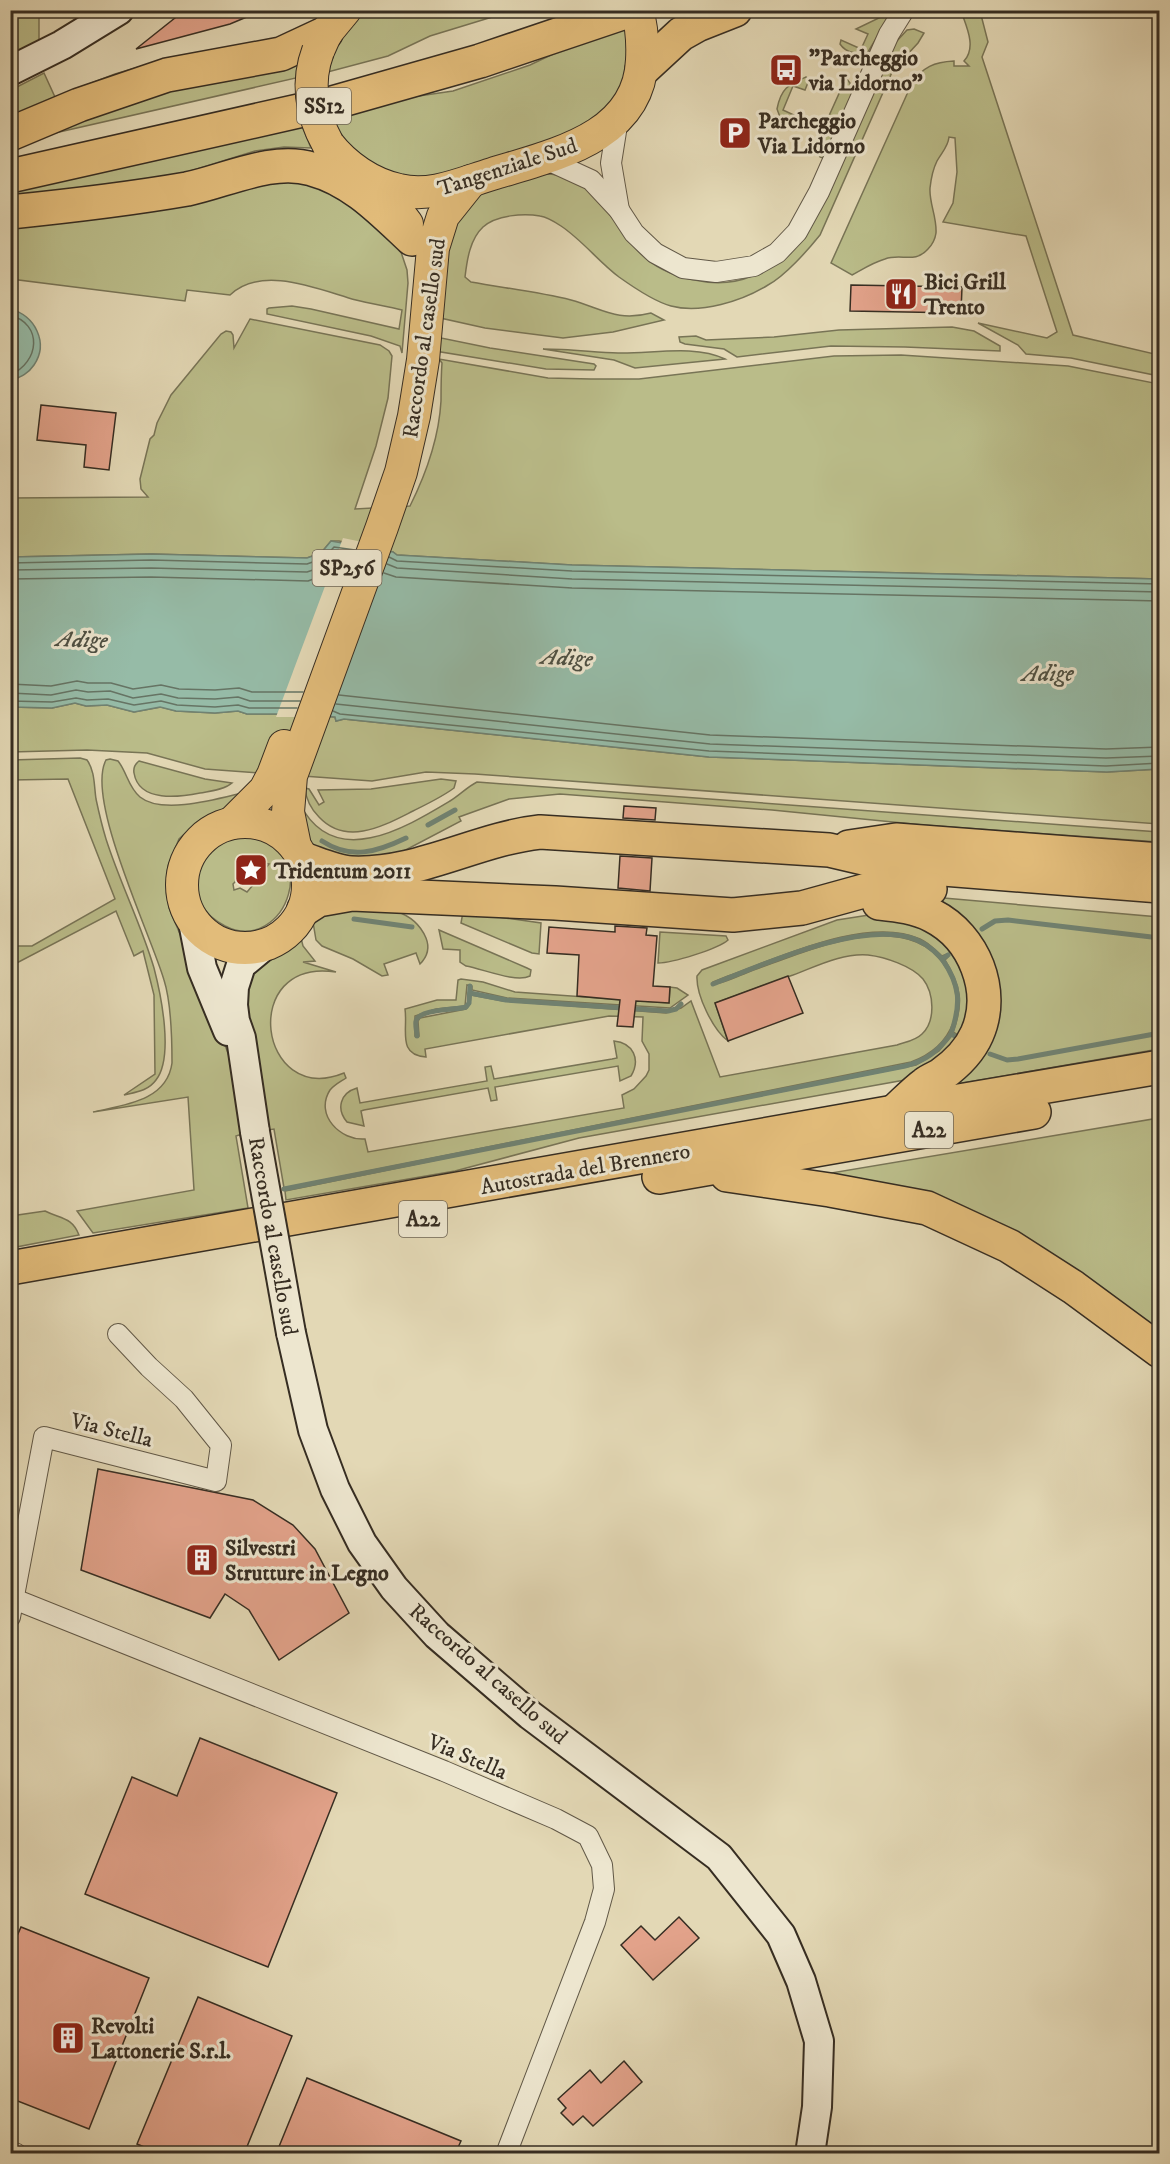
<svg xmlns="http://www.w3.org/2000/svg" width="1170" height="2164" font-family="'IM FELL DW Pica',serif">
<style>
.green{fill:#babc89;stroke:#787456;stroke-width:1.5;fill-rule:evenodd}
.water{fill:#96bba7;stroke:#708272;stroke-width:1.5}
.pier{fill:#e3d8b5}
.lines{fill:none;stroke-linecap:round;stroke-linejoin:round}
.shore{stroke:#667464;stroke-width:1.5}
.stream{stroke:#708272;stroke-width:5}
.building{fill:#e2a28a;stroke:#362d22;stroke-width:1.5}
.street-casing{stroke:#615847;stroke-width:22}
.secondary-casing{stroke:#362d22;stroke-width:32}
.primary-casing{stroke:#362d22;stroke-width:34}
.highway-casing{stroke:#362d22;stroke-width:36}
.street{stroke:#ede6cf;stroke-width:20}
.secondary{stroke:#ede6cf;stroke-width:28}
.primary{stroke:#e2bc7a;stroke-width:32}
.highway{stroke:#e2bc7a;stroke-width:33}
.secondary-bridge-casing{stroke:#362d22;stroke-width:32;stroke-linecap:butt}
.primary-bridge-casing{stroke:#362d22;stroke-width:34;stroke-linecap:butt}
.secondary-bridge{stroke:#ede6cf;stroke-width:28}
.primary-bridge{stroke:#e2bc7a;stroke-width:32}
.labels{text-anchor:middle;stroke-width:6;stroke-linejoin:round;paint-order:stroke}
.shield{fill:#ede6cf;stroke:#6d6456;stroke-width:1.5}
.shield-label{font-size:21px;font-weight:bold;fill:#362d22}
.poi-label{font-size:22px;font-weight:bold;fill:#362d22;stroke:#ede6cf;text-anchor:start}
.street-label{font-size:22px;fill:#362d22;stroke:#ede6cf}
.water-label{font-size:24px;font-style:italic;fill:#4e5043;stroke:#ede6cf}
</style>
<rect width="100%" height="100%" fill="#e3d8b5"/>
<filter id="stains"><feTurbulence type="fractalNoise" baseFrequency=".00333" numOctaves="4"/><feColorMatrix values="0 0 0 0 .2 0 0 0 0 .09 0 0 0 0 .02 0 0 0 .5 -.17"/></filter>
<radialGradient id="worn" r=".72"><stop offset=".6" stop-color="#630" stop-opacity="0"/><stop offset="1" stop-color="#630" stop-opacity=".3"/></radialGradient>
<g class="green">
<path d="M11 11H39V46L11 60Z"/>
<path d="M367 11H519L502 14 430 36 388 56 324 73C330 50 346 24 367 11Z"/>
<path d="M884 11 892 12 868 52C858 55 846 53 840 44L841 40 861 49 868 34 856 29 881 17Z"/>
<path d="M961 11H980L988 42 982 57 1073 335 1159 355V376L1071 358 1026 354 1018 345 978 323 1047 338 1057 332 1026 236 943 222 953 203 957 172 955 138 949 137C948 147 942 152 937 161 933 169 931 179 930 188 929 203 937 217 936 233 935 240 933 244 928 249 915 264 901 253 885 259 874 262 863 269 852 275L831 263 912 83C923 67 934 62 954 61V66H969L964 61C977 47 966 26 961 11Z"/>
<path d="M628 23 632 42 623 91 592 125 448 175 412 180 356 158 328 119 405 98 453 91 530 65 574 44Z"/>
<path d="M914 29 924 33 918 43 893 70 820 235C808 250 785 276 768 285 742 301 701 314 671 306 656 302 633 287 619 277 599 262 582 240 561 226 555 222 547 217 540 216 524 213 496 215 483 227 470 239 467 260 465 277L471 282C504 288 539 292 571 300 603 309 617 322 651 313L664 320 613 332 563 338 485 328 440 318 436 337 490 348 594 364 596 366 594 370 546 369 429 350 438 259 473 194C499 186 530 170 557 175 601 185 611 221 638 251 664 279 717 291 752 276 759 274 766 269 772 265L896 42 907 30Z"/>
<path d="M156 62 11 122V90L44 73 55 97 115 74Z"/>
<path d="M298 64 296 78 11 143 92 106Z"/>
<path d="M806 77 809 80 805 90 793 86 783 110 794 115 793 117 786 120 780 117 777 109C781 88 788 85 806 77Z"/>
<path d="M846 78 850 83 852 94 823 158 820 157 815 147Z"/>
<path d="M301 124 311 148 284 147 255 151 171 177 11 201 10 186Z"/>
<path d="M268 176 333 186 400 249 407 270 408 283 402 353 400 346 371 336 267 314V309L269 308 292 306 311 309 399 329 402 310C387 306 371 304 356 300 320 290 262 264 230 295L187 290 185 301 11 279V224Z"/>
<path d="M250 319 380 345 389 351 392 356 388 398 376 446 355 509 410 506C426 474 439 437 441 401 441 388 441 376 442 363L439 359 548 378 591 379H639L834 356 901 355 1068 366 1159 384V579L572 565 397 555 393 552 339 541H331L321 553 307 558 151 554 11 557 10 498 148 497 141 489 140 479 150 439 154 435 157 423 171 395 221 334 226 331 231 332 233 335 234 348Z"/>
<path d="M952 327 974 331 1000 346V351L905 347 831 346 737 357 724 349 685 344 680 342 679 337 696 336 706 340 774 337 839 330Z"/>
<path d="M543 349C568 349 593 352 618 353 651 354 694 344 725 359L635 368 614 360Z"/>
<path d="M75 703 86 706 107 705 134 712 161 707 176 711 215 713 238 711 247 714H296L335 717 336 721 344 719 709 757 1107 772 1159 769V824L475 774 426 772 372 781 205 769 147 753 87 750 11 752 10 707 52 708Z"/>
<path d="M80 758 87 760C95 771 94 786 96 799 99 813 102 826 106 839 120 883 141 924 154 968 161 995 174 1057 156 1080 148 1091 136 1092 124 1095L155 1074 154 995 143 951 134 956 116 911 11 966V946H32L115 899 68 779 11 780V760Z"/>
<path d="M110 759 118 761C127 772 128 787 140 797 162 815 217 799 242 793L230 808 200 820 179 839 168 866 166 884 169 908 213 1012 233 1067 242 1134 236 1136 248 1208 93 1233 77 1211 194 1190 188 1097 93 1112C124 1105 167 1101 172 1063 172 1039 171 1002 164 980 151 935 85 799 106 760Z"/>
<path d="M139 761 205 779 232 783C224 790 210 791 200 793 180 797 139 803 134 773 133 767 135 764 139 761Z"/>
<path d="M441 779 456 781 454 788C442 797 427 804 413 811 385 825 347 847 319 817 312 810 306 799 305 788L309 789 319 805 324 802 318 790 371 789Z"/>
<path d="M477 782 1159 832V842L923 825 772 810 560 794 509 799 459 817 461 821 398 854 370 865 312 845 302 832 300 804C334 871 405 828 450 801 460 795 467 787 477 782Z"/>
<path d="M238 836C330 840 285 957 225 926 216 921 207 915 202 905 187 871 205 846 238 836ZM246 859 269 864 258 878 251 874V879H248L253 885 247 892 240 888 234 890 233 884 238 879 237 875 244 871 245 865 250 867Z"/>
<path d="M921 896 1159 917V1049L957 1084 973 1067 994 1014Z"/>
<path d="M333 906C368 909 410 901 426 938 430 948 427 957 420 964L416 953 384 964 388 975 382 976 353 959 322 946 316 940 313 922Z"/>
<path d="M463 912 541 923 539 954 532 953 461 923Z"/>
<path d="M869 915H889L943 936 971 986 964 1036 916 1078 579 1138 455 1171 286 1200 285 1191 554 1136 916 1065 939 1051 952 1035 956 1038 958 1035 953 1032C964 1003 961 986 945 960L948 957 947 954 942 956C935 950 929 943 920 939 867 915 779 958 728 976L713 982V984C724 984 740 975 751 971 803 953 902 906 943 963 956 981 960 1001 953 1023 946 1042 930 1055 911 1062L284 1188 274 1129 268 1130C263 1102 239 996 250 975 256 964 288 942 300 934L303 946 315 961 303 962 336 972C238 957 258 1108 344 1073L346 1078C340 1082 334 1085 330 1090 314 1115 341 1141 365 1139L368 1152 624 1108 622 1095 634 1089 646 1076 649 1070V1054L642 1041 643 1017 609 1016 425 1049 426 1057C397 1055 408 1030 405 1009L437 1000H456L458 980 461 979 483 982 515 992 669 1003 670 987 677 988 688 995 670 1008 507 998 472 990V986L467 985 465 1006 436 1009 415 1016V1036H419L418 1021 420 1018 466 1009 470 1004 471 995 503 1001 666 1013 681 1008 691 1001 720 1077 897 1045C905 1042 915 1041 922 1034 936 1021 934 993 923 979 912 966 885 957 868 955 842 953 817 966 793 975 767 984 741 994 715 1003L728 1041C713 1030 696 995 697 976L702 970 837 920Z"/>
<path d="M439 930 527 968 531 970 530 976C516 983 483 969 466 966L460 962V950L443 949Z"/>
<path d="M660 932 726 936 728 940C718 949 672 963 658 963Z"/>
<path d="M614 1041C633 1043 641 1059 631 1076L620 1081 618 1066 495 1087 497 1100 491 1101 488 1088 364 1110 361 1111 364 1126 347 1122C336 1109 340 1093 357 1088L360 1103 487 1081 485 1067 491 1066 494 1079 612 1059 617 1058Z"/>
<path d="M1159 1118V1345L1103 1303 825 1174Z"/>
<path d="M45 1211C61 1219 72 1217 79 1235L11 1248V1216Z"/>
</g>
<g class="water">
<path d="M10 309C35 315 49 343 34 365 28 374 20 377 11 381Z"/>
<path d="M331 541 393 552 397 555 572 565 1159 579V769L1107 772 709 757 344 719 336 721 335 717 296 714H247L238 711 215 713 176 711 160 707 134 712 107 705 86 706 75 703 52 708 11 707V557L151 554 307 558 321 553Z"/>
</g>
<path class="pier" d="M343 538 391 548 296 717H276Z"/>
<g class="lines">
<g class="shore">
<path d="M10 315C43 324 40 362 10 375"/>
<path d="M389 557 397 561 572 571 1160 584"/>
<path d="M10 563 151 560 307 564 324 558 334 547 355 550"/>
<path d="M387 564 397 568 572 579 1160 592"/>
<path d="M10 570 151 568 307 572 328 565 338 554 353 557"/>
<path d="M384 573 396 577 572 588 1160 601"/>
<path d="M10 579 151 577 308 581 330 573 341 564 350 566"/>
<path d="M10 684 51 686 77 681 88 683H111L133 689 161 685 179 689 215 690 239 688 252 692H303"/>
<path d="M10 693 51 695 76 690 88 692 110 691 133 698 161 694 178 698 215 699 238 697 250 701H300"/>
<path d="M339 695 710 735 1106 749 1160 747"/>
<path d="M10 701 52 702 76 698 87 700 108 699 134 705 161 701 177 705 215 707 238 705 249 708H297"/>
<path d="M336 704 710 744 1106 758 1160 756"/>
<path d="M333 711 340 714 709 751 1106 766 1160 763"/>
</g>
<g class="stream">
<path d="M428 825 455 810"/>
<path d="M322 841C351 860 377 852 406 838"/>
<path d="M354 919 412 927"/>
<path d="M982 929 995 921 1008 920 1160 938"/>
<path d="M942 959C961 986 961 1004 951 1034"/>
<path d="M713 984C764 964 855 923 908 937 922 940 933 949 942 959L948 955"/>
<path d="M470 993 506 1000 668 1011 676 1009 681 1004"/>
<path d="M417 1036C417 1032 415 1025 416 1021 418 1009 456 1010 466 1007L469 1003 470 986"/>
<path d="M990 1054 1007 1060 1018 1059 1160 1033"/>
<path d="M284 1189 905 1066C926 1061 938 1051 951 1034L957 1037"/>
</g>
</g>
<g class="building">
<path d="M185 10H261V11L230 24 136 49Z"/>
<path d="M851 285 962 287 961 313 850 311Z"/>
<path d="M41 405 116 413 109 470 84 467 86 445 37 440Z"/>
<path d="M624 806 656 808 655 820 623 818Z"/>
<path d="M620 856 652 858 650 891 618 888Z"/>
<path d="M615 926 647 928 646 935 657 936 653 986 670 987 669 1003 636 1001 633 1027 617 1026 620 1000 577 996 579 955 547 953 549 927 615 932Z"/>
<path d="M788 976 803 1013 728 1041 715 1003Z"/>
<path d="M98 1469 253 1500 293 1525 315 1549 349 1613 279 1660 249 1610 225 1594 210 1618 81 1570Z"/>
<path d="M200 1738 337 1793 268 1967 85 1894 132 1777 177 1796Z"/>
<path d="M679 1917 699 1938 653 1980 621 1945 641 1926 655 1940Z"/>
<path d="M21 1927 149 1978 89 2129 10 2098V1952Z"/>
<path d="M198 1997 292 2036 244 2154H161L137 2144Z"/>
<path d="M624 2061 642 2082 593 2126 583 2116 573 2125 561 2113 566 2108 558 2099 590 2070 601 2083Z"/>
<path d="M307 2078 461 2141 455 2154H276Z"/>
</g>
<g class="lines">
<defs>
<g id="street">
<path d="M618 119 611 163 619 210"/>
<path d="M543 158 591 180 619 210 634 233 655 253 683 268 716 272 754 266 777 253 797 232 819 192 889 34 904 10"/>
<path d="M14 1599 444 1771 556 1819 588 1836 602 1865 604 1889 595 1922 506 2154"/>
<path d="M10 1617 44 1437 216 1481 221 1445 184 1399 149 1367 118 1334"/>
<path d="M10 2151 17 2154"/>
</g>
<g id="secondary">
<path d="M10 71 62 45 119 10"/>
<path d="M193 922 202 968 228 1031"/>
<path d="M255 1132 241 1038 235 1021 233 1005 234 987 241 965 264 946"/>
<path d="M291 1333 313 1430 335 1489 362 1543 394 1588 437 1635 530 1715 719 1857 781 1935 801 1981 819 2041 817 2107 810 2154"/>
</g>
<g id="primary">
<path d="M318 51 326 33 345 10"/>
<path d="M328 144C345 166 371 184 399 190 431 198 462 183 492 174 553 155 639 138 642 60 643 42 642 27 637 10"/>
<path d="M377 184 407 224"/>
<circle cx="245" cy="885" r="63"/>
<path d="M232 823 265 790 273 775 284 746"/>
<path d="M295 846 288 812 291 776 382 527 401 472 414 416 423 360 433 248 443 216 471 181"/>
</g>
<g id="highway">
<path d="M642 70 681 34 697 25 735 10"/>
<path d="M10 134 79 105 167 75 281 54 326 33"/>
<path d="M10 176 325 105 480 61 631 10"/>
<path d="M10 212C69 206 129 199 187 189 226 181 272 157 312 169 353 180 382 211 412 239"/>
<path d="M849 847 896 840 1160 860"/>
<path d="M303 859C318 864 335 872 351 873 418 876 476 839 540 832L829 850 893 865 1160 886"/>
<path d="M879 903C897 905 916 907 933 916 974 937 996 991 977 1034 970 1050 955 1065 941 1075 936 1078 930 1080 925 1084 914 1092 904 1103 894 1112"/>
<path d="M304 909 318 900 352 894 555 903 733 915 802 908 878 887 930 889"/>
<path d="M727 1175 830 1190 927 1208 1009 1246 1073 1287 1160 1351"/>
<path d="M659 1177 1034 1112"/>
<path d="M10 1268 894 1112 1160 1067"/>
</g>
</defs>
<use href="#street" class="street-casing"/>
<use href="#secondary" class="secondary-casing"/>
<use href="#primary" class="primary-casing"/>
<use href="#highway" class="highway-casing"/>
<use href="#street" class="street"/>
<use href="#secondary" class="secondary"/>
<use href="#primary" class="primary"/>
<use href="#highway" class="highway"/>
<defs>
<path id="secondary-bridge" d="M255 1132 291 1333"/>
<path id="primary-bridge" d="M318 51C306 83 312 115 328 144"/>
</defs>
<use href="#secondary-bridge" class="secondary-bridge-casing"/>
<use href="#primary-bridge" class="primary-bridge-casing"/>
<use href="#secondary-bridge" class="secondary-bridge"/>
<use href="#primary-bridge" class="primary-bridge"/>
</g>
<defs>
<symbol id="bus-square" viewBox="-11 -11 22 22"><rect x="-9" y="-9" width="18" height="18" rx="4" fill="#8f2418" stroke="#ede6cf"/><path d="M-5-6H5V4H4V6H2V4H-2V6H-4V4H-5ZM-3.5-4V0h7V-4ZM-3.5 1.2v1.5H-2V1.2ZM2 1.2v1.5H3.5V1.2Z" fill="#fff"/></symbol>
<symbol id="parking-square" viewBox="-11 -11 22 22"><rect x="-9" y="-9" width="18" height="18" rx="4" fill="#8f2418" stroke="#ede6cf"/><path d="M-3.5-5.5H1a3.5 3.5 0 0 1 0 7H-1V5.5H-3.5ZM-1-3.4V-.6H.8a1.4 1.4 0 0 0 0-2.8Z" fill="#fff"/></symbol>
<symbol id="restaurant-square" viewBox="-11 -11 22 22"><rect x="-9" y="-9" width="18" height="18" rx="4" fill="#8f2418" stroke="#ede6cf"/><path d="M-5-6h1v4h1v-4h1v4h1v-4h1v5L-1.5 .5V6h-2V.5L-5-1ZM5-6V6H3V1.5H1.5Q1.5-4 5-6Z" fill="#fff"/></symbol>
<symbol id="sight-square" viewBox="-11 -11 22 22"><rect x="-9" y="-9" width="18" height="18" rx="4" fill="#8f2418" stroke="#ede6cf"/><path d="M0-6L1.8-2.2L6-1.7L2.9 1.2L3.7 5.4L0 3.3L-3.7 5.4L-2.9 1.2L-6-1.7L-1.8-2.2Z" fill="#fff"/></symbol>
<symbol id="building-square" viewBox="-11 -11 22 22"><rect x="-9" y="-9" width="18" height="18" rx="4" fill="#8f2418" stroke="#ede6cf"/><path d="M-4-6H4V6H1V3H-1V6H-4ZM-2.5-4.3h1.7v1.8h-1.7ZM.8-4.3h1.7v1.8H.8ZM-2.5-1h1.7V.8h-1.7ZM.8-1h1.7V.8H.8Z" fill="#fff"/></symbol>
</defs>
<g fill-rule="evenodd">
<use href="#bus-square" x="767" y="51" width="38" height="38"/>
<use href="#parking-square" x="716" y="114" width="38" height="38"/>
<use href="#restaurant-square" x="882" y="275" width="38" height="38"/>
<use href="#sight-square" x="232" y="851" width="38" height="38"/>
<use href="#building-square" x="183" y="1541" width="38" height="38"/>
<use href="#building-square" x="49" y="2019" width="38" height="38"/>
</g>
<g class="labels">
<g class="shield">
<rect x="297" y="88" width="54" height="36" rx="4.5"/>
<rect x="312.5" y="550" width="69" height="36" rx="4.5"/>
<rect x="905" y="1112" width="48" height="36" rx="4.5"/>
<rect x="399" y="1201" width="48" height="36" rx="4.5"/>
</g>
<g class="shield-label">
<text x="324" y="113">SS12</text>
<text x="347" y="575">SP256</text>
<text x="929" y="1137">A22</text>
<text x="423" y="1226">A22</text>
</g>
<g class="poi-label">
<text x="809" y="65">"Parcheggio<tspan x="809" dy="25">via Lidorno"</tspan></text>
<text x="758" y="128">Parcheggio<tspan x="758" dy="25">Via Lidorno</tspan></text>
<text x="924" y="289">Bici Grill<tspan x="924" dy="25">Trento</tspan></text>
<text x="274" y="878">Tridentum 2011</text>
<text x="225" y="1555">Silvestri<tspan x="225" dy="25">Strutture in Legno</tspan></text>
<text x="91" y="2033">Revolti<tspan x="91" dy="25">Lattonerie S.r.l.</tspan></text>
</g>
<g class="street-label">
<text transform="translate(507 166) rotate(-18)" y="8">Tangenziale Sud</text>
<text transform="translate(423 338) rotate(-82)" y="8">Raccordo al casello sud</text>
<text transform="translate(585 1168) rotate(-10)" y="8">Autostrada del Brennero</text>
<text transform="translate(274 1236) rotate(80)" y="8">Raccordo al casello sud</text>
<text transform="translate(112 1429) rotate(14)" y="8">Via Stella</text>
<text transform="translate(489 1673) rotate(41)" y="8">Raccordo al casello sud</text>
<text transform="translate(468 1756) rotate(23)" y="8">Via Stella</text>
</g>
<g class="water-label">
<text transform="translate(82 639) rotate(2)" y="8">Adige</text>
<text transform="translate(567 657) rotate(3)" y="8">Adige</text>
<text x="1048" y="681">Adige</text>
</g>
</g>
<rect width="1170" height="2164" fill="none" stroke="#e3d8b5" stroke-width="36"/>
<rect x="12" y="12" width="1146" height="2140" fill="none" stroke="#362d22" stroke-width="3"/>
<rect x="18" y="18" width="1134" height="2128" fill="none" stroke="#362d22" stroke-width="1.5"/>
<rect width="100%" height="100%" filter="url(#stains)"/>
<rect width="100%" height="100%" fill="url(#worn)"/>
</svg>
